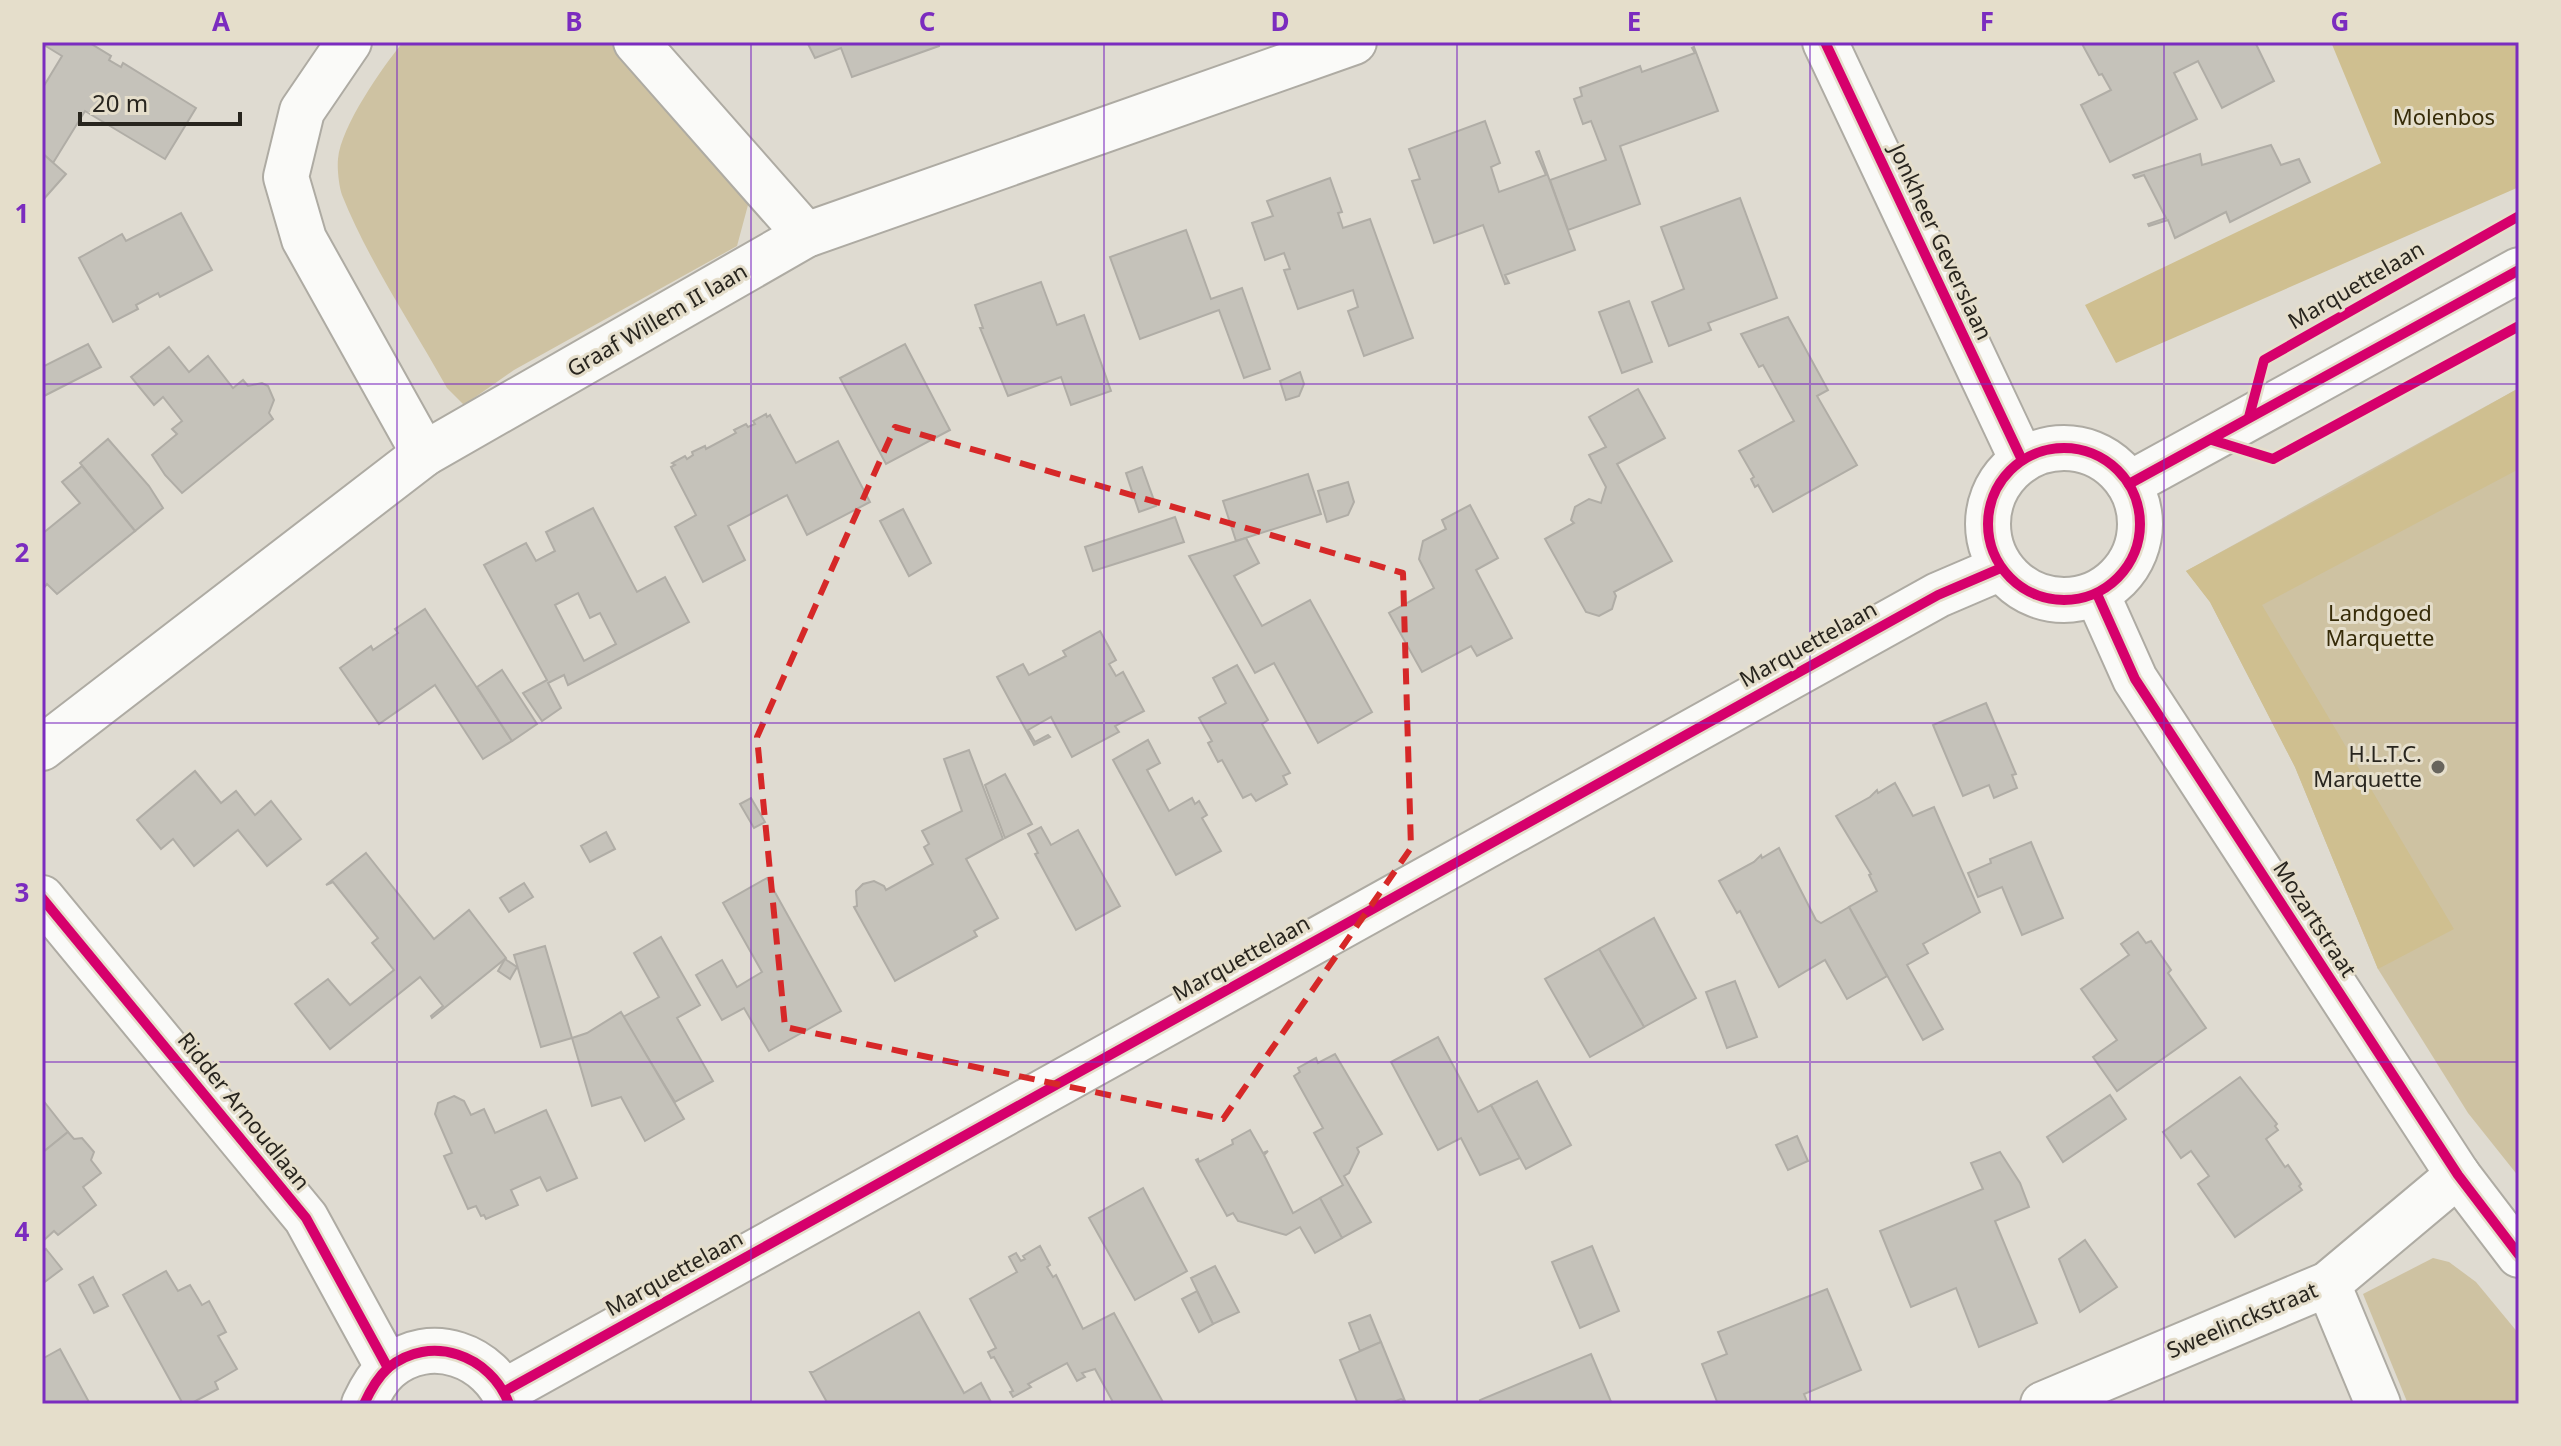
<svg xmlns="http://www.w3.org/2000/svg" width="2561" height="1446" font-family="'Noto Sans',sans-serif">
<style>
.green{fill:#cec2a2}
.forest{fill:#cfbf90}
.building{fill:#c5c2ba;stroke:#b0ada6;stroke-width:2;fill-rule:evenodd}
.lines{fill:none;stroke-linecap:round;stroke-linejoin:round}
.minor-casing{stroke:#aeaba3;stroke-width:48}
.major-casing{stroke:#aeaba3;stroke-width:48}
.minor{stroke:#fafaf8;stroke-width:44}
.major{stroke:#fafaf8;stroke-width:44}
.cycleway-casing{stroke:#e5decb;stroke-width:15}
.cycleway{stroke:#d6006c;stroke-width:10}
.marked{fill:none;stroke:#d62828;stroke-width:6;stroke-dasharray:16 10;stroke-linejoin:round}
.grid{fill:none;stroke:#7b2cbf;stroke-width:2;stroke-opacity:0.55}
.poi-dot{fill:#68655d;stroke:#e5decb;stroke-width:3}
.labels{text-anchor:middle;stroke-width:6;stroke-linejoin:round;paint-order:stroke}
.park-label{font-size:22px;fill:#372c09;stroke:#e5decb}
.street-label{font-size:22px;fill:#28251e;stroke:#e5decb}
.poi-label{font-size:22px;fill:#28251e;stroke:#e5decb;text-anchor:end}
.neatline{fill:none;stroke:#7b2cbf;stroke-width:3}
.grid-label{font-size:26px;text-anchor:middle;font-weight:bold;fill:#7b2cbf}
</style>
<rect width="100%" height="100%" fill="#dfdbd1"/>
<g class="green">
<path d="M403 42H625L743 181 748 205 737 246 514 370 464 405 447 388C412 325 369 262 342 195 339 186 337 169 338 159 341 126 382 68 403 42Z"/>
<path d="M2519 388V1177L2468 1113 2378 969 2295 767 2210 602 2186 571Z"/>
<path d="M2433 1258 2449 1262 2476 1282 2519 1334V1404H2408L2363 1294Z"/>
</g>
<g class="forest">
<path d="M2331 42H2519V187L2116 363 2085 305 2381 163Z"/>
<path d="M2519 388V469L2262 605 2454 929 2378 969 2295 767 2210 602 2186 571 2345 486Z"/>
</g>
<g class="building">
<path d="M46 42H88L111 56 109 60 121 67 123 63 196 108 165 159 85 111 53 163 42 153V89L62 56 44 45Z"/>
<path d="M807 42H938L939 46 852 77 841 48 815 58Z"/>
<path d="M2081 42H2255L2274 81 2222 108 2198 61 2174 73 2197 119 2110 162 2081 105 2111 90 2102 74 2099 75Z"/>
<path d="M1694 47 1718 111 1620 146 1640 204 1568 230 1550 180 1606 160 1591 121 1583 124 1574 99 1582 96 1580 88 1640 66 1642 72 1695 53 1692 48Z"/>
<path d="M1485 121 1500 163 1491 167 1499 192 1546 175 1536 152 1539 151 1575 250 1505 275 1509 283 1505 284 1483 225 1434 243 1412 181 1420 179 1409 149Z"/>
<path d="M2271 145 2281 165 2299 159 2310 182 2230 222 2226 212 2175 238 2168 220 2149 226 2148 224 2166 218 2144 175 2135 178 2133 175 2200 154 2202 165Z"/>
<path d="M42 153 66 174 42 201Z"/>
<path d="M1330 178 1342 212 1338 213 1343 228 1370 219 1413 338 1364 356 1348 311 1358 307 1353 290 1298 309 1284 270 1290 269 1284 253 1265 260 1252 223 1273 216 1267 201Z"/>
<path d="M1740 198 1777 298 1708 323 1711 330 1669 346 1652 302 1684 289 1661 227Z"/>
<path d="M181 213 212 270 160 297 158 293 136 305 138 309 113 322 79 258 122 234 126 241Z"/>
<path d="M1186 230 1211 299 1242 288 1270 369 1244 378 1219 310 1140 339 1110 257Z"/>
<path d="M1041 282 1057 325 1084 315 1111 391 1071 405 1061 377 1008 396 980 328H983L975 305Z"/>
<path d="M1629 301 1652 362 1622 373 1599 312Z"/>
<path d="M1788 317 1828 390 1817 396 1857 465 1773 512 1758 485 1755 487 1751 479 1754 477 1739 451 1794 421 1763 365 1759 367 1741 334Z"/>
<path d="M88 344 101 367 42 397V367Z"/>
<path d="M905 344 950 430 886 464 840 378Z"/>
<path d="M169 347 189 372 208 356 233 388 243 380 248 386 262 383 268 386 274 400 269 413 273 419 182 493 165 475 152 455 177 434 172 429 182 421 163 397 154 405 131 377Z"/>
<path d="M1300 372 1304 384 1299 396 1286 400 1280 381Z"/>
<path d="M1638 389 1665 438 1617 464 1672 561 1614 592 1616 596 1612 609 1599 616 1586 612 1545 539 1574 523 1571 520 1575 507 1589 499 1601 503 1606 487 1589 455 1606 447 1589 417Z"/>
<path d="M766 414 767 417 770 415 796 463 838 441 870 502 807 535 787 495 728 526 745 560 703 582 675 527 696 515 671 467 675 465 672 463 685 456 687 459 693 455 692 452 705 446 706 449 736 433 734 430 746 424 748 427 755 424 753 421Z"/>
<path d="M108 439 149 486 163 508 135 531 80 463Z"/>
<path d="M82 466 135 531 57 594 47 584 42 590V534L80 503 62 482Z"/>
<path d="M1142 467 1156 506 1139 512 1126 473Z"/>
<path d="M1308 474 1321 514 1236 541 1223 501Z"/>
<path d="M1348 482 1354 502 1348 515 1327 522 1318 491Z"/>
<path d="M1470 505 1498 558 1476 570 1512 638 1477 656 1471 646 1422 672 1389 613 1434 588 1419 559 1423 541 1446 529 1442 520Z"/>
<path d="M593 508 637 592 665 577 689 622 568 685 564 675 548 683 561 708 542 721 523 693 547 680 484 565 526 543 536 561 555 551 546 532ZM578 593 590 618 600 613 616 644 584 661 555 605Z"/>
<path d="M903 509 931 563 909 576 880 521Z"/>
<path d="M1175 517 1184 542 1093 571 1085 547Z"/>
<path d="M1246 538 1259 563 1234 576 1262 626 1310 600 1372 712 1318 743 1274 663 1255 673 1189 556Z"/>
<path d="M425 609 512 741 483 759 435 685 379 724 340 668 371 646 373 650 398 633 395 629Z"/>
<path d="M1100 631 1116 660 1109 664 1116 676 1123 672 1144 711 1115 726 1119 732 1072 757 1051 717 1028 730 1035 742 1048 735 1050 737 1034 745 997 677 1023 664 1029 675 1066 656 1063 651Z"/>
<path d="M1237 665 1268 720 1262 724 1290 773 1283 776 1287 784 1256 801 1251 794 1243 798 1222 760 1218 762 1208 743 1212 741 1199 718 1226 703 1213 678Z"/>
<path d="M502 670 537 724 512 741 477 687Z"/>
<path d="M1986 703 2016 774 2012 775 2017 788 1994 798 1989 785 1963 796 1933 725Z"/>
<path d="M1148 740 1160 763 1147 770 1169 811 1192 798 1195 804 1199 801 1207 815 1202 818 1221 851 1176 875 1113 760Z"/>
<path d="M969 750 1003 839 966 859 998 918 974 931 977 936 895 981 854 907 857 906 856 891 863 884 874 881 884 886 886 890 933 864 924 847 929 844 922 831 962 811 944 759Z"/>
<path d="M195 771 221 803 236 791 255 815 271 801 301 839 267 866 238 830 194 866 173 839 161 849 137 820Z"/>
<path d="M1005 774 1032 824 1005 838 985 785Z"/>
<path d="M1895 783 1913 816 1934 807 1980 912 1923 944 1928 953 1907 965 1943 1029 1923 1040 1849 907 1877 891 1869 875 1871 874 1836 816 1870 797 1877 790 1878 793Z"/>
<path d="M751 798 765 822 754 828 740 804Z"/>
<path d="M1041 827 1051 845 1078 830 1120 906 1076 930 1035 854 1038 853 1028 834Z"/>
<path d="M606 832 615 849 590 862 581 846Z"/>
<path d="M2031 842 2063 918 2022 935 2002 887 1978 897 1968 873 1991 863 1990 859Z"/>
<path d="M1779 848 1816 920 1821 923 1849 907 1887 976 1847 999 1825 960 1779 987 1740 911 1737 913 1719 881 1754 862 1761 855 1762 858Z"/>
<path d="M366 853 434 939 469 910 506 958 432 1018 431 1016 443 1006 420 977 330 1049 295 1004 328 979 350 1005 394 970 372 943 378 938 333 882 326 885Z"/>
<path d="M767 878 841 1011 769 1051 744 1008 722 1020 696 975 722 960 737 987 762 972 723 903Z"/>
<path d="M524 883 533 897 509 912 500 898Z"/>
<path d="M1654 918 1696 998 1644 1027 1599 949Z"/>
<path d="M2138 932 2146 943 2151 941 2171 970 2168 973 2206 1028 2117 1091 2093 1057 2117 1040 2081 989 2129 955 2121 944Z"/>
<path d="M661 937 700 1005 677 1018 713 1081 675 1102 623 1017 659 997 634 953Z"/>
<path d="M545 946 572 1038 541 1047 514 955Z"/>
<path d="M1599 949 1644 1027 1590 1057 1545 979Z"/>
<path d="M505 959 517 967 510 979 498 971Z"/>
<path d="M1735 981 1757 1037 1727 1048 1706 992Z"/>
<path d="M621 1012 684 1119 645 1141 621 1097 592 1106 572 1038 587 1033Z"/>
<path d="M1438 1037 1478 1112 1491 1105 1520 1158 1480 1175 1461 1138 1438 1150 1391 1062Z"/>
<path d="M1335 1054 1382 1134 1357 1148 1359 1152 1349 1173 1344 1176 1371 1222 1342 1238 1320 1198 1343 1185 1314 1133 1323 1128 1294 1076 1300 1072 1298 1068 1316 1058 1318 1063Z"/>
<path d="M2240 1077 2277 1124 2275 1126 2278 1130 2266 1139 2285 1167 2288 1165 2301 1184 2299 1186 2302 1190 2235 1237 2198 1184 2209 1176 2191 1151 2181 1158 2163 1132Z"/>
<path d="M1537 1081 1571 1145 1526 1169 1491 1105Z"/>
<path d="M2110 1095 2126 1119 2063 1162 2047 1137Z"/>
<path d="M454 1096 464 1101 471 1115 484 1109 495 1133 546 1110 577 1178 547 1191 540 1177 511 1190 518 1205 486 1219 484 1215 481 1216 476 1206 468 1209 444 1156 452 1153 435 1114 438 1103Z"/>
<path d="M42 1099 68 1132 42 1153Z"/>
<path d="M1250 1130 1263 1153 1268 1151 1264 1155 1293 1213 1320 1198 1342 1238 1315 1253 1300 1227 1286 1235 1238 1221 1233 1213 1227 1216 1196 1160 1198 1159 1199 1162 1233 1144 1232 1140Z"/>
<path d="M68 1132 74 1139 82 1138 94 1152 91 1160 101 1173 83 1187 96 1205 58 1235 54 1231 44 1240 42 1153Z"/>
<path d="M1797 1136 1808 1161 1788 1170 1776 1145Z"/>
<path d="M2000 1152 2020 1183 2029 1207 1995 1221 2037 1323 1979 1347 1956 1288 1911 1307 1880 1231 1983 1189 1971 1163Z"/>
<path d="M1143 1188 1187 1271 1135 1300 1089 1218Z"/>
<path d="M2085 1240 2117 1287 2080 1312 2059 1259Z"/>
<path d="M1040 1246 1050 1265 1047 1267 1053 1277 1056 1275 1083 1329 1114 1313 1164 1404H1114L1095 1369 1082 1373 1085 1377 1077 1381 1067 1363 1028 1384 1031 1387 1013 1397 1010 1392 1013 1391 994 1357 991 1358 988 1352 996 1348 970 1299 1017 1272 1009 1257 1016 1253 1021 1261 1025 1259 1023 1256Z"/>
<path d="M1592 1246 1619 1311 1580 1328 1552 1262Z"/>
<path d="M46 1249 62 1269 42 1284V1252Z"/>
<path d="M1215 1266 1239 1312 1213 1324 1191 1278Z"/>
<path d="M166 1271 178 1291 190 1285 202 1305 209 1301 226 1332 218 1336 237 1369 215 1382 218 1389 190 1404H183L123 1295Z"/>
<path d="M93 1277 108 1306 94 1313 79 1285Z"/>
<path d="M1827 1289 1861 1370 1804 1394 1808 1404H1718L1702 1364 1727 1354 1718 1332Z"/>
<path d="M1197 1291 1213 1324 1199 1332 1182 1299Z"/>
<path d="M919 1312 964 1393 981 1383 992 1404H828L810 1372H813Z"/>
<path d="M1370 1315 1381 1342 1360 1351 1349 1323Z"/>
<path d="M1381 1342 1405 1401 1401 1399 1388 1404H1358L1340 1360Z"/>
<path d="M60 1349 90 1404H42V1359Z"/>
<path d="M1591 1354 1612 1404H1481L1480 1400Z"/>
</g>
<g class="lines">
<defs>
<g id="minor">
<path d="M349 42 302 111 286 177 304 239 424 454"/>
<path d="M636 42 806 235"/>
<path d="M2129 484 2519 270"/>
<path d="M42 748 424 454 806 235 1354 42"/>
<path d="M42 898 306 1218 388 1368"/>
<path d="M2328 1284 2378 1404"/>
<path d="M505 1391 1938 595 2001 568"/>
<path d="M364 1404C370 1391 377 1378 388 1368 430 1333 491 1355 509 1404"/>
<path d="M2043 1404 2328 1284 2458 1175"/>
</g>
<g id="major">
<path d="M1825 42 2022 460"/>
<circle cx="2064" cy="524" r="76"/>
<path d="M2097 594 2135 679 2458 1175 2519 1255"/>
</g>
</defs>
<use href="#minor" class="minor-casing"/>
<use href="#major" class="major-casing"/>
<use href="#minor" class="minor"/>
<use href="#major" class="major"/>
<defs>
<g id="cycleway">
<path d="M1825 42 2022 460"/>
<path d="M2249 417 2264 360 2519 216"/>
<path d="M2212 440 2273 459 2519 326"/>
<circle cx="2064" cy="524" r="76"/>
<path d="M2129 484 2519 270"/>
<path d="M2097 594 2135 679 2458 1175 2519 1255"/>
<path d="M42 898 306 1218 388 1368"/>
<path d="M505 1391 1938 595 2001 568"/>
<path d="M364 1404C370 1391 377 1378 388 1368 430 1333 491 1355 509 1404"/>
</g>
</defs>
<use href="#cycleway" class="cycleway-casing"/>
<use href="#cycleway" class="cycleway"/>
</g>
<path class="marked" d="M895 427 1403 573 1411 848 1223 1119 785 1027 757 737Z"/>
<path class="grid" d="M397 42V1404M751 42V1404M1104 42V1404M1457 42V1404M1810 42V1404M2164 42V1404M42 384H2519M42 723H2519M42 1062H2519"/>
<circle class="poi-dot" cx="2438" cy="767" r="8"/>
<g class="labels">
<g class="park-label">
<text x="2444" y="125">Molenbos</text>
<text x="2380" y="621">Landgoed<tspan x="2380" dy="25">Marquette</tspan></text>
</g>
<g class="street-label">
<text transform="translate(1941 242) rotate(65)" y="8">Jonkheer Geverslaan</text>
<text transform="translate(2356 285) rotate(-30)" y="8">Marquettelaan</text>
<text transform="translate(657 320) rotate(-30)" y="8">Graaf Willem II laan</text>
<text transform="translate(1808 644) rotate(-29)" y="8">Marquettelaan</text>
<text transform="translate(2315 919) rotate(57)" y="8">Mozartstraat</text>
<text transform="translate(1241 958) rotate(-29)" y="8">Marquettelaan</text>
<text transform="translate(244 1111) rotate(51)" y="8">Ridder Arnoudlaan</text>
<text transform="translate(674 1273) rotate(-29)" y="8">Marquettelaan</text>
<text transform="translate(2242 1320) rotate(-23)" y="8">Sweelinckstraat</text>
</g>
<g class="poi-label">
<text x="2422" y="762">H.L.T.C.<tspan x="2422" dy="25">Marquette</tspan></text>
</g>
</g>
<rect width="2561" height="1446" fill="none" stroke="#e5decb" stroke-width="88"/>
<path d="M80 112v12h160v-12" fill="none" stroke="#28251e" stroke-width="4"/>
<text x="92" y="112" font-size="24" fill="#28251e" stroke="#e5decb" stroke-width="6" paint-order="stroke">20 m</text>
<rect x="44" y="44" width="2473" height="1358" class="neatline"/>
<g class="grid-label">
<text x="221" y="31">A</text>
<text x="574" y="31">B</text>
<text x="927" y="31">C</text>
<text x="1280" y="31">D</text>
<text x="1634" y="31">E</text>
<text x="1987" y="31">F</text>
<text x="2340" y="31">G</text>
<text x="22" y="223">1</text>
<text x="22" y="562">2</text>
<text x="22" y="902">3</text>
<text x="22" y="1241">4</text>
</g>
</svg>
